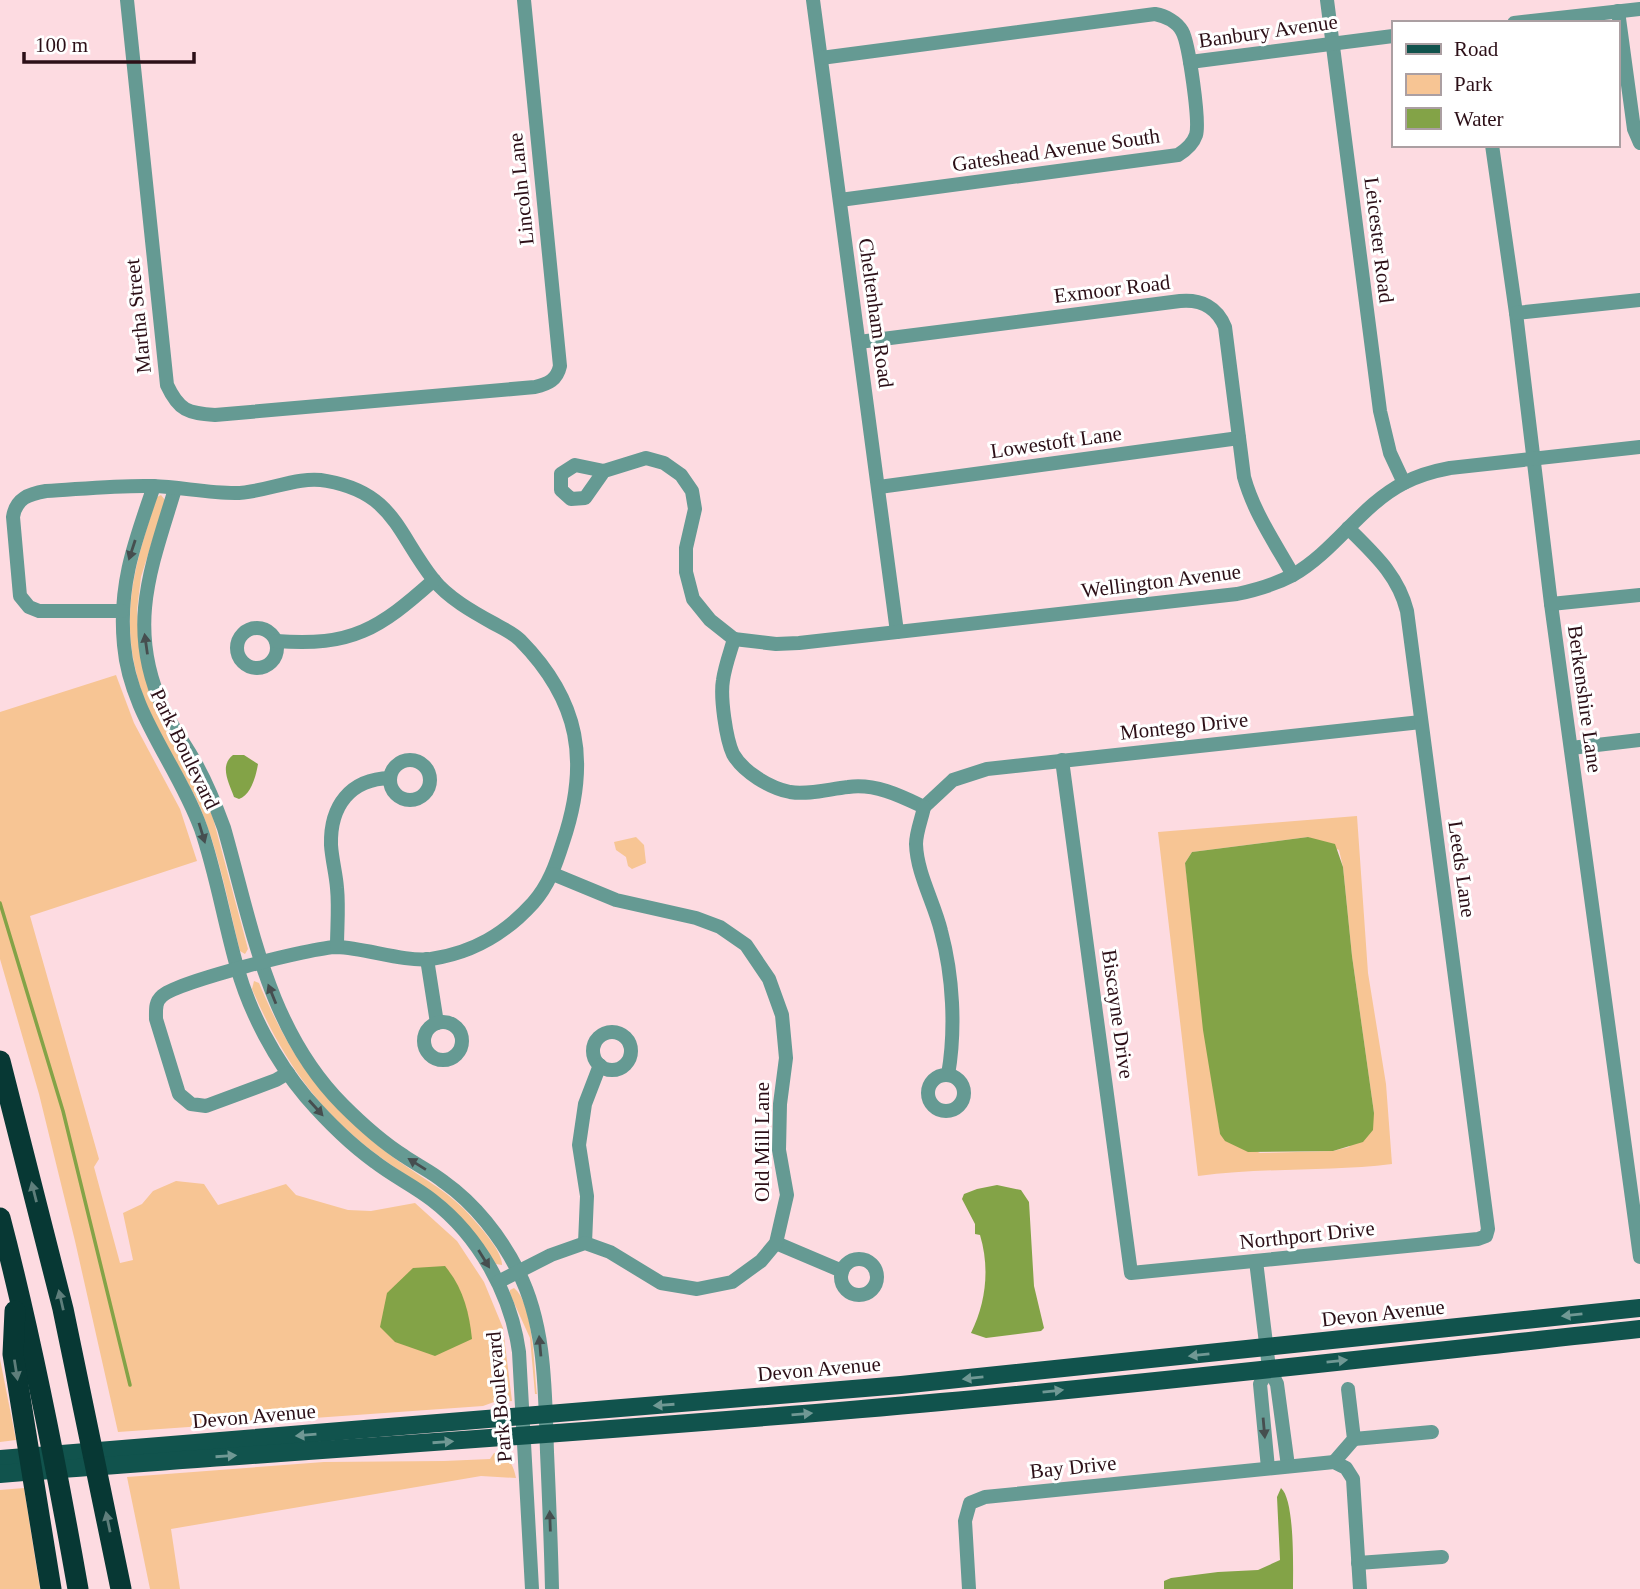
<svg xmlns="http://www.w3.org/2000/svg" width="1640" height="1589" font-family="'Times New Roman',serif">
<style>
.green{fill:#f7c594;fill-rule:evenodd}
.water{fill:#83a347}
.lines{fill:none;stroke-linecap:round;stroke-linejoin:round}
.stream{stroke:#83a347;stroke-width:3.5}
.minor{stroke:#659a93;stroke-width:14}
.major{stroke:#11534d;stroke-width:18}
.highway{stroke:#073834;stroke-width:21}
.oneway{fill:#464e4f}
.oneway2{fill:#5e7e7b}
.oneway3{fill:#709894}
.labels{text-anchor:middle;stroke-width:6;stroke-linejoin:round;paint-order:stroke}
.street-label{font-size:21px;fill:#2c0f17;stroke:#fff}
</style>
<rect width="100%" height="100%" fill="#fddbe1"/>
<g class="green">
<path d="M161 495 165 500 141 577 137 610 139 645 165 725 200 787 213 818 248 949 245 954 240 951C228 903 219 852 200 807 185 773 161 743 148 709 116 629 131 574 157 497Z"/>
<path d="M116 675 134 723 180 809 197 861 30 916 99 1159 94 1167 120 1263 133 1260 123 1213 142 1204 153 1191 176 1181 204 1184 218 1205 286 1184 296 1195 348 1210 371 1211 415 1203 457 1241 484 1282 503 1328 512 1401 494 1402 483 1406 118 1432 75 1241 39 1094 0 959V712Z"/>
<path d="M1357 816 1368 973 1386 1084 1392 1164C1328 1172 1263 1167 1198 1176L1158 832ZM1308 837 1339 850 1343 867 1352 956 1374 1113 1349 1147 1333 1151 1260 1153 1220 1134 1185 863 1192 852Z"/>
<path d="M636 837 644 845 646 863 632 869 628 866 626 857 616 850 614 842Z"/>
<path d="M254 981 259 983C291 1059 324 1104 390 1155 415 1174 442 1187 464 1209 474 1220 503 1250 502 1265L496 1264 453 1209 443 1200C420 1183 395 1169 372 1151 314 1106 281 1056 252 989Z"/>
<path d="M514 1288C534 1304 534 1369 537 1394H535L530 1338 510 1294V1290Z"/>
<path d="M0 1359 16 1440 0 1442Z"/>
<path d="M494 1453C509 1458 513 1463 516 1478L481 1476 171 1529 180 1589H150L127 1477 324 1462 444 1461 490 1459Z"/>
<path d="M24 1488 40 1589H0V1490Z"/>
</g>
<g class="water">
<path d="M233 755H244L258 764C256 776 251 795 239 799L234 797C229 783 219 766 233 755Z"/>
<path d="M1308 837 1335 844 1343 867 1352 956 1374 1113 1373 1130 1363 1142 1333 1151 1248 1152 1225 1141 1220 1134 1203 1030 1185 863 1192 852Z"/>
<path d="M997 1185 1021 1190 1029 1202 1034 1286 1044 1328 1041 1331 986 1338 971 1333C986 1303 990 1268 980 1235L975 1234V1224L962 1199 964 1194 977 1189Z"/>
<path d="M445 1266C463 1288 469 1311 472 1339L435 1356 395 1342 380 1327 387 1293 413 1268Z"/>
<path d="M1281 1488C1295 1500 1293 1569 1293 1589H1164V1581L1171 1578 1218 1572 1258 1570 1280 1560 1277 1497Z"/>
</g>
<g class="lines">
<path class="stream" d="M0 903 63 1111 130 1385"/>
<g class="minor">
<path d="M127 0 167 385C179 411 188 413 215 415L535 387C548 384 557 380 560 366L524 0"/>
<path d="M813 0 897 632"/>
<path d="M1327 0 1380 411 1390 453 1404 483"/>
<path d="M1618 11 1634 129 1640 143"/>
<path d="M1514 23 1640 9"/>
<path d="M821 58 1155 14C1166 16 1177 22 1182 31 1189 43 1200 122 1196 135 1193 144 1186 150 1178 155L840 200"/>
<path d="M1190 62 1393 36"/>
<path d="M1492 145 1516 313 1551 604 1640 1257"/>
<path d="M1516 313 1640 300"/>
<path d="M859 342 1180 301C1201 299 1217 307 1225 327L1244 477C1254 513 1275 543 1293 575"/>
<path d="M604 471 585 498 571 499 561 490V474L575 465 604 471 646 458 664 463 681 475 692 491 695 509 686 548V572L693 599 710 620 734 639"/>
<path d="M154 486C135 541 118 585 124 645 130 714 178 765 201 829 216 873 224 921 237 967 250 1013 275 1060 306 1097 326 1120 350 1144 375 1162 393 1176 414 1186 432 1200 479 1236 511 1294 519 1352L532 1589"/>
<path d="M879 487 1239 438"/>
<path d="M175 489C151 568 126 627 163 708 172 728 186 745 196 764 207 784 216 806 224 828 252 926 268 1030 343 1105 362 1124 382 1142 404 1156 417 1165 432 1172 444 1182 475 1204 501 1237 518 1271 546 1325 545 1392 547 1452 549 1497 551 1543 552 1589"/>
<path d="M1551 604 1640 595"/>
<path d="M122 611H39L29 607 20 596 13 517C16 498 29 494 46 491 81 489 118 485 153 486 180 487 207 493 235 493 266 493 297 475 327 481 394 493 397 533 433 579 448 598 473 612 493 623 502 628 513 633 520 640 580 701 590 762 563 842 556 864 549 885 533 903 505 934 473 953 431 959 403 962 366 948 337 947 314 947 176 982 162 996 155 1002 156 1010 156 1019L179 1094 191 1104 206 1106 276 1080 288 1073"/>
<circle cx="257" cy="648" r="20"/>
<path d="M734 639 776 644 799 643 1237 594C1256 590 1276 584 1293 575 1335 551 1361 505 1404 483 1419 475 1434 471 1450 468L1640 447"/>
<path d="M734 639C730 653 725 666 723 680 720 697 726 739 733 754 743 772 770 788 790 792 809 795 829 789 848 787 875 783 901 796 924 807L953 780 987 769 1421 722"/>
<path d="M276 641C352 647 379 629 434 580"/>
<path d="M1571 748 1640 740"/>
<path d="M1062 760 1131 1273 1478 1239 1486 1236 1488 1229 1407 611C1398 575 1374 554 1348 528"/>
<circle cx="410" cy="780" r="20"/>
<path d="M924 807C922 818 916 832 916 844 917 874 934 902 941 931 953 976 956 1029 948 1075"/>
<path d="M337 947C337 928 339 907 337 888 336 874 332 860 331 845 330 806 350 779 390 778"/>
<path d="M427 959 437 1023"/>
<circle cx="443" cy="1041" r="19"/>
<circle cx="612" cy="1051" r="19"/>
<circle cx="946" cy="1093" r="18"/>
<path d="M585 1243 587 1196 579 1145 585 1104 600 1065"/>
<path d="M776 1243 842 1271"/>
<circle cx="859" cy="1277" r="18"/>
<path d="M1256 1261 1269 1368 1277 1384 1288 1466"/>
<path d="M498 1282 551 1255 585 1243 610 1252 661 1283 697 1289 732 1282 761 1261 776 1243 787 1195 779 1150 780 1104 786 1058 782 1015 769 979 746 945 720 927 696 918 616 900 553 874"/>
<path d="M1354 1439 1432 1432"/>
<path d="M1334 1462 1354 1439 1348 1389"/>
<path d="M1268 1468 1260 1384 1269 1368"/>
<path d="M1358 1563 1442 1557"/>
<path d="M969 1589 965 1521 970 1503 985 1497 1334 1462 1346 1468 1353 1479 1360 1589"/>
</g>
<g class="major">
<path d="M0 1459 901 1385 1640 1308"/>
<path d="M0 1474C313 1449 627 1431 941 1402 1174 1381 1407 1354 1640 1329"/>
</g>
<g class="highway">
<path d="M0 1061 63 1309 121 1589"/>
<path d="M0 1218C32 1340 56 1464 78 1589"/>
<path d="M15 1311 13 1354 51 1589"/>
</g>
</g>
<defs><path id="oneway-solid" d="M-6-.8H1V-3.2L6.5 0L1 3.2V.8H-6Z" transform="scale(1.75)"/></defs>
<g class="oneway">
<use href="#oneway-solid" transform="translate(132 550) rotate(108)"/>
<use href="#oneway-solid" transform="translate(146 644) rotate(-98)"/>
<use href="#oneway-solid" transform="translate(202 833) rotate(73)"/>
<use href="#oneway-solid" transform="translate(272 994) rotate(-112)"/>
<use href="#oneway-solid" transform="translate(316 1108) rotate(48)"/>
<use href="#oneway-solid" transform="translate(417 1164) rotate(-148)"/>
<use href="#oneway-solid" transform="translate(484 1259) rotate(58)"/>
<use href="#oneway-solid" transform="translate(540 1346) rotate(-95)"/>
<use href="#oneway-solid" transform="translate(1264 1428) rotate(85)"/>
<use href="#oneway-solid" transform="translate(550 1521) rotate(-92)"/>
</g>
<g class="oneway2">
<use href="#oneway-solid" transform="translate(34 1192) rotate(-104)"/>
<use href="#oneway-solid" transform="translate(61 1300) rotate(-103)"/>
<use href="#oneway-solid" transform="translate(16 1370) rotate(81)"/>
<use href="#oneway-solid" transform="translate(108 1522) rotate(-102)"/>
</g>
<g class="oneway3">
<use href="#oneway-solid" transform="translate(1572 1315) rotate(174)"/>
<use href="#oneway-solid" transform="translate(1199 1355) rotate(174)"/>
<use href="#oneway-solid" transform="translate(1337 1361) rotate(-6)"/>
<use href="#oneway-solid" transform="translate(973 1378) rotate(174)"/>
<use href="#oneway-solid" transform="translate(1053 1391) rotate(-6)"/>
<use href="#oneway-solid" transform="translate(664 1405) rotate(176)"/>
<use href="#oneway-solid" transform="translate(802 1414) rotate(-5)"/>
<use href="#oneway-solid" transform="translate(306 1435) rotate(175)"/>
<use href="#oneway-solid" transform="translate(443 1442) rotate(-4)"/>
<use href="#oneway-solid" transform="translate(226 1456) rotate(-4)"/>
</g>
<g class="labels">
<g class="street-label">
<text transform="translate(1268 31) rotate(-8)" y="7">Banbury Avenue</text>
<text transform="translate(1056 150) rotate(-8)" y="7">Gateshead Avenue South</text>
<text transform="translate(521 189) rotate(-96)" y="7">Lincoln Lane</text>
<text transform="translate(1379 240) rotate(83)" y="7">Leicester Road</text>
<text transform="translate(1112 289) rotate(-7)" y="7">Exmoor Road</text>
<text transform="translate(876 313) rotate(82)" y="7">Cheltenham Road</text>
<text transform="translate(138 316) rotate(-96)" y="7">Martha Street</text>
<text transform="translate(1056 442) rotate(-8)" y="7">Lowestoft Lane</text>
<text transform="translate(1161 581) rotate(-7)" y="7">Wellington Avenue</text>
<text transform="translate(1585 699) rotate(82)" y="7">Berkenshire Lane</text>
<text transform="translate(1184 726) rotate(-6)" y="7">Montego Drive</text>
<text transform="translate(185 749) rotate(64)" y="7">Park Boulevard</text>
<text transform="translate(1462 869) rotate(82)" y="7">Leeds Lane</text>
<text transform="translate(1118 1014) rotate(82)" y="7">Biscayne Drive</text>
<text transform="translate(762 1142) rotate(-90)" y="7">Old Mill Lane</text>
<text transform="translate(1307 1235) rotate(-6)" y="7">Northport Drive</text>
<text transform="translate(1383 1313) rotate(-6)" y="7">Devon Avenue</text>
<text transform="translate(819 1369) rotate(-5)" y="7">Devon Avenue</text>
<text transform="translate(499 1397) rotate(-95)" y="7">Park Boulevard</text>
<text transform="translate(254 1416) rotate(-5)" y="7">Devon Avenue</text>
<text transform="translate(1073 1467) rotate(-6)" y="7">Bay Drive</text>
</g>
</g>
<rect x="1392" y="21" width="228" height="126" fill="#ffffff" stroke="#ab9fa2" stroke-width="2"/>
<rect x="1406" y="44" width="35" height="10" fill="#11534d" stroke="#ab9fa2" stroke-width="2"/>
<text x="1454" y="56" font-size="21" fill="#2c0f17">Road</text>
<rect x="1406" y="74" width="35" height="21" fill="#f7c594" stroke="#ab9fa2" stroke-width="2"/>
<text x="1454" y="91" font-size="21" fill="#2c0f17">Park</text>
<rect x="1406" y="108" width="35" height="21" fill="#83a347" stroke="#ab9fa2" stroke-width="2"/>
<text x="1454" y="126" font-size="21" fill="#2c0f17">Water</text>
<path d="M24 52v10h170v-10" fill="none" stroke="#2c0f17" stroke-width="3.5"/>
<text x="35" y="52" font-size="21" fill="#2c0f17" stroke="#ffffff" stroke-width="5" paint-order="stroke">100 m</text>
</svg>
